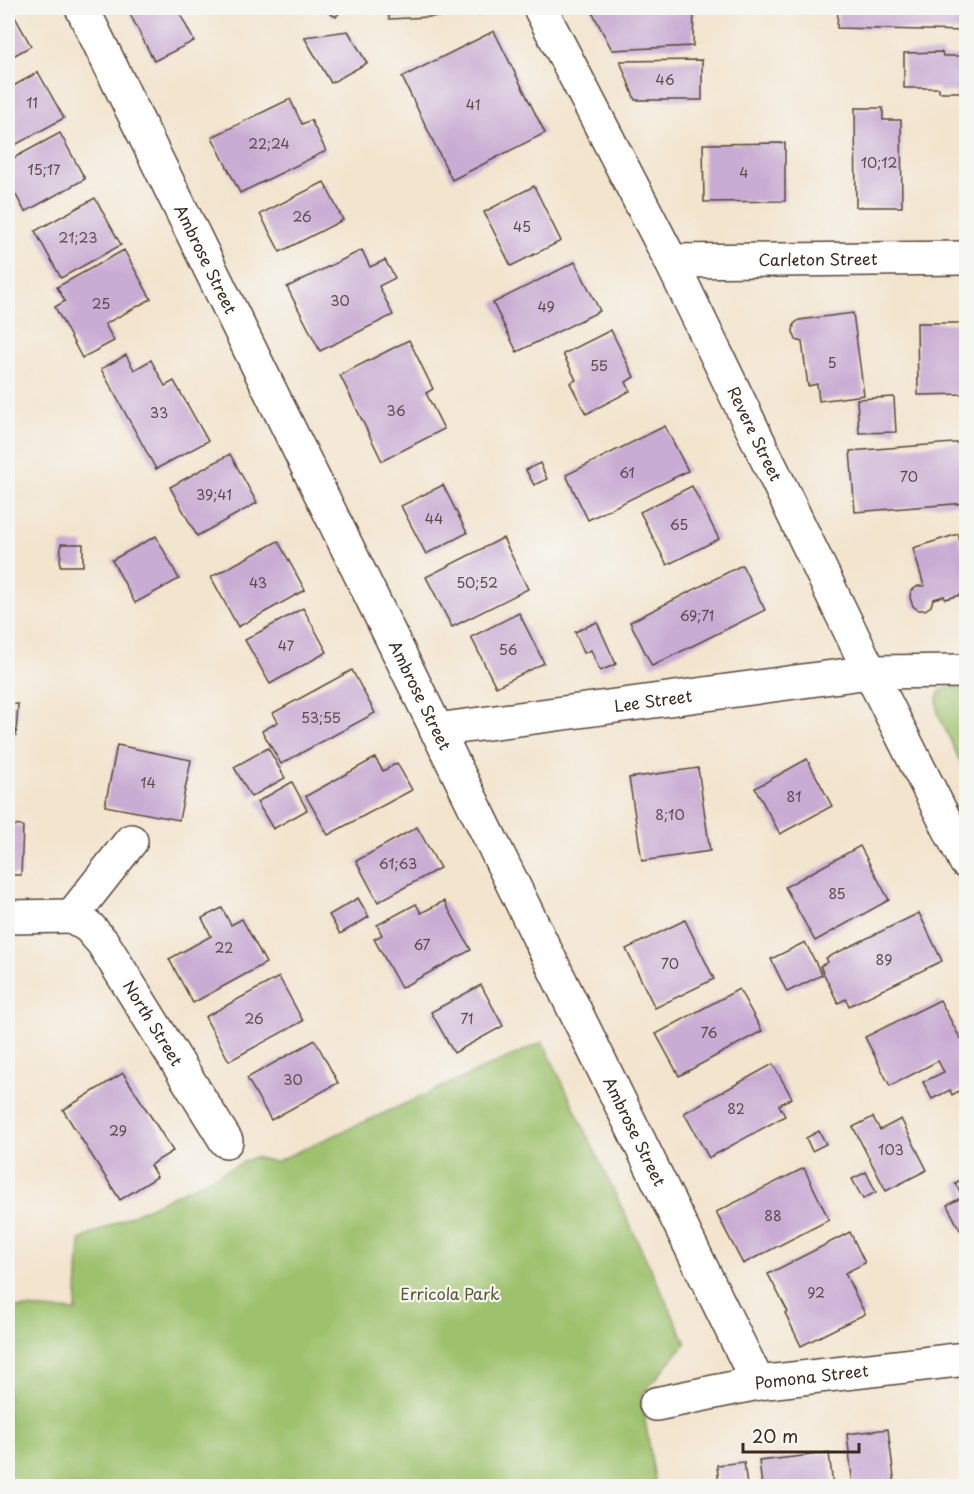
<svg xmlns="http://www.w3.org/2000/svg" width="974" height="1494" font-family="'Playpen Sans',sans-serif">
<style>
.green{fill:#9dc16c;stroke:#6c7645;stroke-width:1.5}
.building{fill:#c9acd3}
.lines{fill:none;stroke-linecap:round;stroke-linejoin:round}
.minor-casing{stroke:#574638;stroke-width:36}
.minor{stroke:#fff;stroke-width:33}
.labels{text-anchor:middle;stroke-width:4.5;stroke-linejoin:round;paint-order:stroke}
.number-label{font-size:14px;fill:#5e4a4b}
.street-label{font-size:16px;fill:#3b2a1e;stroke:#f6f6f2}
.park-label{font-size:16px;fill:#585735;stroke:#f6f6f2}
</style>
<rect width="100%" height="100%" fill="#f6f6f2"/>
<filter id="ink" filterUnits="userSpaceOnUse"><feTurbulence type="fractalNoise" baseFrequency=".0167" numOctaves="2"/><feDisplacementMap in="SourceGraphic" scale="12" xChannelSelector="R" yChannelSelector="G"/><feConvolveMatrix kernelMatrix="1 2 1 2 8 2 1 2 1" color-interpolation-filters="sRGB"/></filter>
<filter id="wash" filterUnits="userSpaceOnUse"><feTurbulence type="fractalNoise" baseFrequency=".008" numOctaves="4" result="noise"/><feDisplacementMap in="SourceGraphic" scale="24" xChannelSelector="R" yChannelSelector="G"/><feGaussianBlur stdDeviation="1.35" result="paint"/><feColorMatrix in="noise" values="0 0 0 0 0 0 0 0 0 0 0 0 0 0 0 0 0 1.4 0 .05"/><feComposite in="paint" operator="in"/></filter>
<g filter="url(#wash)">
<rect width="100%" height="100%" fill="#f3e4ce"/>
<g class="green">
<path d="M966 686V774L938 714 937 698 940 691 949 687Z"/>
<path d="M543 1042 686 1343 641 1396 656 1486H8V1307L76 1311 80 1240 254 1157 275 1162Z"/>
</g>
<g id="blocks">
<g class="building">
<path d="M8 8H10L31 46 8 59Z"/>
<path d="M127 8H177L194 41 154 61Z"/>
<path d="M320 8H342L336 17Z"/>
<path d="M388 8H487L490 14 389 19Z"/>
<path d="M590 8H694L693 46 612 50Z"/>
<path d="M838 8H966V31L837 28Z"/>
<path d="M348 31 367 63 331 83 304 37Z"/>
<path d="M494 31 545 133 452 180 402 77Z"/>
<path d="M942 52 943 56H966V92H939V88H904V53Z"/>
<path d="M702 60V100H635L620 61Z"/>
<path d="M38 72 64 118 8 149V89Z"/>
<path d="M290 99 302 124 311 120 326 151 240 193 212 137Z"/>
<path d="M855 108H883V120H901L902 207H856Z"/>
<path d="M60 133 85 179 25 212 8 180V161Z"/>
<path d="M785 143V201L704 202 703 144Z"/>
<path d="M324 182 343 220 280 252 260 214Z"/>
<path d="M534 186 561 241 511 266 484 212Z"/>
<path d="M95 198 121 245 61 278 35 231Z"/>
<path d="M124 250 151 299 105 324 114 341 82 358 55 307 65 301 57 287Z"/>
<path d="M362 250 370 267 385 260 395 278 379 286 393 315 320 351 287 287Z"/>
<path d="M575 262 600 311 517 352 493 303Z"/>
<path d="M8 263H13L12 291H8Z"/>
<path d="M853 313 864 395 819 401 817 384 808 386 802 342 796 340 793 332 794 324 799 320Z"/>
<path d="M917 323H966V394L918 395Z"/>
<path d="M611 330 634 377 626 382 630 391 586 414 570 383 576 380 563 354Z"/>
<path d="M409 340 433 389 426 393 444 429 382 461 340 375Z"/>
<path d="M126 355 134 370 151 360 165 386 174 381 208 441 156 469 101 369Z"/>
<path d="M894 397 896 432 859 433 857 399Z"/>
<path d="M665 426 688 471 588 520 566 475Z"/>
<path d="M966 442V503L855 512 850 451Z"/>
<path d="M230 454 257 503 197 536 170 487Z"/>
<path d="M540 463 547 479 534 485 526 470Z"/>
<path d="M443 485 467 533 426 554 401 506Z"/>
<path d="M692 486 719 539 667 565 640 512Z"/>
<path d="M958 534 966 561 965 594 945 599 944 596 933 599 931 606 925 610H918L913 606 910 598 911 591 918 586H924L913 548Z"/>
<path d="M156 536 179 579 135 603 112 560Z"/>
<path d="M503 538 528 589 452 627 426 577Z"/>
<path d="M278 541 305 590 238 627 211 577Z"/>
<path d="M61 544H83V566H60Z"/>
<path d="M742 565 765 610 652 666 630 622Z"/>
<path d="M303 608 327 652 270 684 245 640Z"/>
<path d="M519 613 544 663 496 687 471 637Z"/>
<path d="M597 622 616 664 600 671 591 650 584 653 575 632Z"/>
<path d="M352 670 375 713 281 764 262 731 278 722 273 713Z"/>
<path d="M8 704H18L16 735 8 734Z"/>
<path d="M117 745 191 760 179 820 105 806Z"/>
<path d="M268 748 285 778 251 797 234 767Z"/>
<path d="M375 758 383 771 397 763 412 790 328 835 306 796Z"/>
<path d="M807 759 832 806 780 834 755 788Z"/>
<path d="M698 768 710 851 642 861 629 778Z"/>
<path d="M292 782 307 810 273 829 257 802Z"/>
<path d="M8 825 23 826 21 875H8Z"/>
<path d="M417 827 440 868 378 902 356 861Z"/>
<path d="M860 846 889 900 815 941 785 887Z"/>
<path d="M358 898 369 917 340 934 329 915Z"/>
<path d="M444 901 471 950 401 988 374 939 382 935 377 925 416 904 421 913Z"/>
<path d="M222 908 231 925 242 919 266 963 193 1003 169 959 211 936 202 918Z"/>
<path d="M919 913 942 961 849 1006 846 999 838 1003 820 966 828 962 826 958Z"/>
<path d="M685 920 714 979 655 1008 626 949Z"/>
<path d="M805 942 822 975 787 992 771 959Z"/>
<path d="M279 977 303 1021 229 1061 205 1017Z"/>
<path d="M481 985 503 1026 454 1053 431 1012Z"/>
<path d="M739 989 762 1031 679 1076 656 1034Z"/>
<path d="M940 1000 960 1038 966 1035V1087L952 1095 950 1090 932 1099 923 1082 944 1072 938 1061 890 1086 865 1037Z"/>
<path d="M315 1040 338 1083 271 1120 247 1078Z"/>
<path d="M773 1064 792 1098 779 1105 785 1116 709 1158 684 1113Z"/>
<path d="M123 1073 173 1151 150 1165 157 1177 120 1200 63 1110Z"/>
<path d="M873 1117 880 1130 901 1119 927 1170 886 1191 853 1127Z"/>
<path d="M819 1131 826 1144 812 1151 806 1138Z"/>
<path d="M804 1168 829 1220 743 1264 716 1212Z"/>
<path d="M866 1172 876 1192 863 1199 852 1179Z"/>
<path d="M966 1177V1227L960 1230 947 1205 963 1197 955 1183Z"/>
<path d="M850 1232 865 1263 845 1273 865 1314 801 1346 785 1313 788 1312 768 1274Z"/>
<path d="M888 1429 895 1486H853L847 1434Z"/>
<path d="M829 1453 833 1486H762L759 1461Z"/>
<path d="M744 1462 747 1486H719L717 1465Z"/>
</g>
</g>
</g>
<g filter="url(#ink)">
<use href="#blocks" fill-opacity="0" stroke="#574638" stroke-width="1.5"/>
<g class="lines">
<defs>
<g id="minor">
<path id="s1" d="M82 8 758 1383"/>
<path id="s2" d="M540 8 671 261 870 672 966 862"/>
<path id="s3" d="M671 261 966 258"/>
<path id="s4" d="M436 730 870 672 966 671"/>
<path id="s5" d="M72 916 89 927 103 943 226 1141"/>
<path d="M72 916 131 841"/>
<path d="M8 917 72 916"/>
<path id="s6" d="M656 1404 758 1383 966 1359"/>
</g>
</defs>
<use href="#minor" class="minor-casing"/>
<use href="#minor" class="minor"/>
</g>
</g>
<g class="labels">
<g class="number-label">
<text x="665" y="85">46</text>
<text x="32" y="108">11</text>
<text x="473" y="110">41</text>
<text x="269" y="149">22;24</text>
<text x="879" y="168">10;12</text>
<text x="44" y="175">15;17</text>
<text x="744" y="178">4</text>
<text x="302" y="222">26</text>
<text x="522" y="232">45</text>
<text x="78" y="243">21;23</text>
<text x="340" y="306">30</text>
<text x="101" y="309">25</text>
<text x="546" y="312">49</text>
<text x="832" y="368">5</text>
<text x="599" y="371">55</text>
<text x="396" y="416">36</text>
<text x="159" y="418">33</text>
<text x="627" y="478">61</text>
<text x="909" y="482">70</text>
<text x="214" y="500">39;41</text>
<text x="434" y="524">44</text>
<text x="679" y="530">65</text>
<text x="258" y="588">43</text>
<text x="477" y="588">50;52</text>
<text x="697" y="621">69;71</text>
<text x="286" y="651">47</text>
<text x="508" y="655">56</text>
<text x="321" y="723">53;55</text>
<text x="148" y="788">14</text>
<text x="794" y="802">81</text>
<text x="670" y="820">8;10</text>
<text x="398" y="869">61;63</text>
<text x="837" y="899">85</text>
<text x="422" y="950">67</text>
<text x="224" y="953">22</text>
<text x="884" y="965">89</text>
<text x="670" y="969">70</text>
<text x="254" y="1024">26</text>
<text x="467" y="1024">71</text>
<text x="709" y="1038">76</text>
<text x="293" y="1085">30</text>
<text x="736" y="1114">82</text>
<text x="118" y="1136">29</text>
<text x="891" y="1155">103</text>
<text x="773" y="1221">88</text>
<text x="816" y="1298">92</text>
</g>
<g class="street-label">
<text dy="6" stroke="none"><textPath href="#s1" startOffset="280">Ambrose Street</textPath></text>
<text dy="6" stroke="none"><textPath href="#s3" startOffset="147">Carleton Street</textPath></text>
<text dy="6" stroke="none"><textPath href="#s2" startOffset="477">Revere Street</textPath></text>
<text dy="6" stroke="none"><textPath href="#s1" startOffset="766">Ambrose Street</textPath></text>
<text dy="6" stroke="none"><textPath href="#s4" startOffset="219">Lee Street</textPath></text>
<text dy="6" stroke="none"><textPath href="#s5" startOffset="136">North Street</textPath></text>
<text dy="6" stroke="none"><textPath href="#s1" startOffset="1252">Ambrose Street</textPath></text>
<text dy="6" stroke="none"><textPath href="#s6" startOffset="158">Pomona Street</textPath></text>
</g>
<g class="park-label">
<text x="450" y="1300">Erricola Park</text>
</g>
</g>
<rect width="974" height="1494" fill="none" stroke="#f6f6f2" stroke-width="30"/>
<path d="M743 1443v9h116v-9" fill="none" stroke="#3b2a1e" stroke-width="3"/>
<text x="752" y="1443" font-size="18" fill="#3b2a1e" stroke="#f6f6f2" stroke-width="4.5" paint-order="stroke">20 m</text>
</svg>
